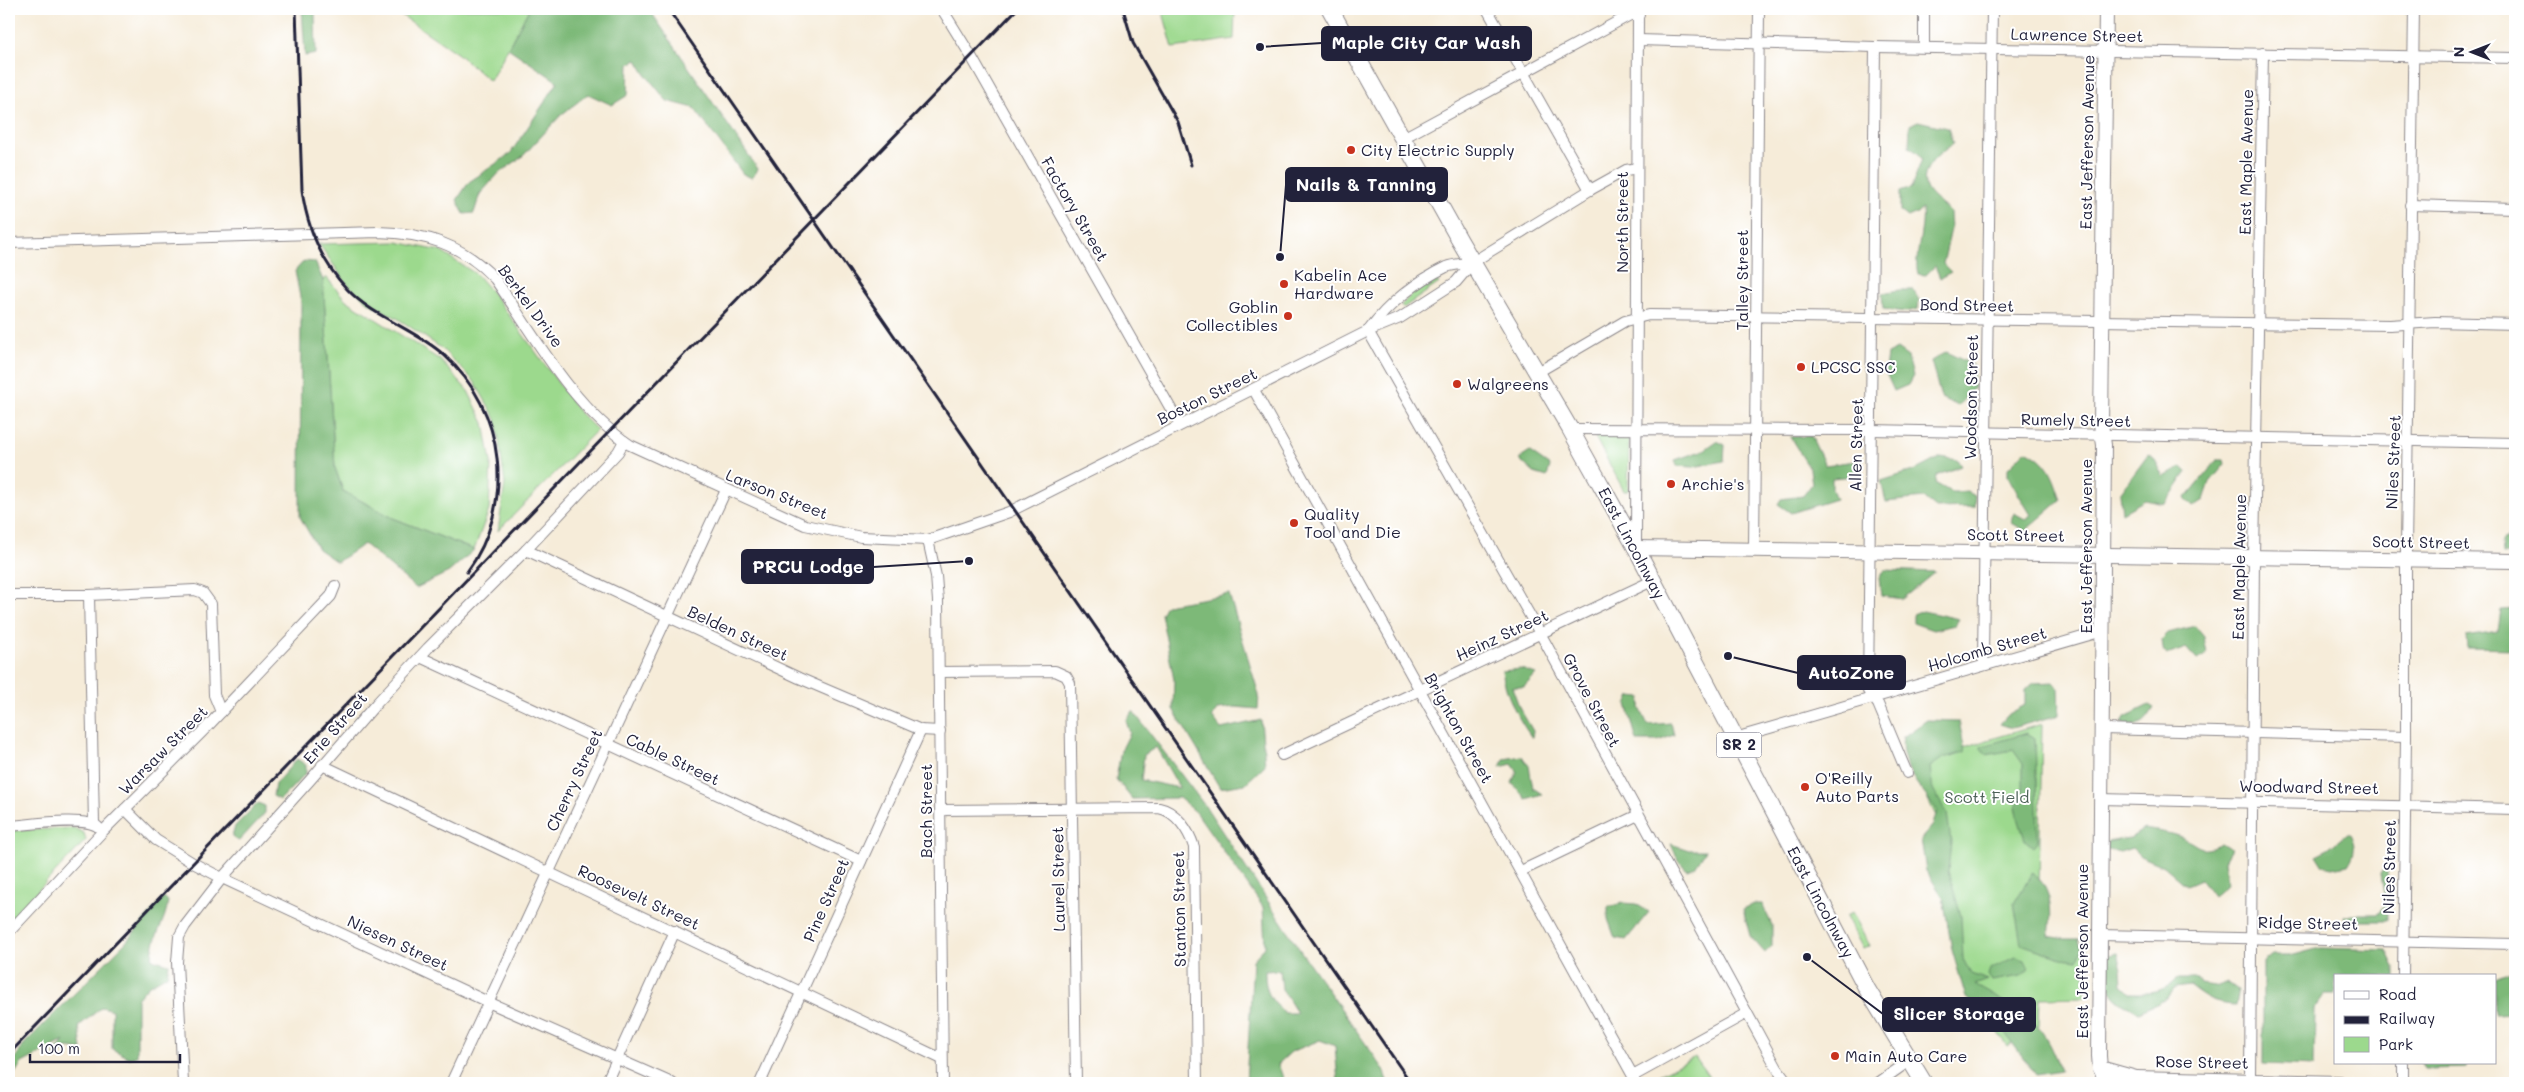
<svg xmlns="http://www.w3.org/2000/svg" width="2524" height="1092" font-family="Mali,sans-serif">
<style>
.green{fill:#9cd98d;stroke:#5f7e64}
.forest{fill:#7db978;stroke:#506e5a;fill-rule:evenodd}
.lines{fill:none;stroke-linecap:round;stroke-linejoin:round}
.minor-casing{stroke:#8c878a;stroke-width:12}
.tertiary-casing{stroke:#8c878a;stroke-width:16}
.primary-casing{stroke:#8c878a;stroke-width:18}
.minor{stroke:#fff;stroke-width:10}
.tertiary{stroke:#fff;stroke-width:14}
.primary{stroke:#fff;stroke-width:16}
.rail{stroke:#22223b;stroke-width:3}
.poi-dot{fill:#c8321e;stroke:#fff;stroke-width:2}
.labels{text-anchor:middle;stroke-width:4;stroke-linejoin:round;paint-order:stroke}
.shield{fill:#fff;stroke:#646476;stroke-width:1}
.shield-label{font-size:15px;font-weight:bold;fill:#22223b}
.street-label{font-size:16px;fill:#22223b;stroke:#fff}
.poi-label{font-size:16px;fill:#22223b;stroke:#fff;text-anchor:start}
.park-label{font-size:16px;fill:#4d6258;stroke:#fff}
.leader{fill:none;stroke:#22223b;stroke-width:2}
.callout-dot{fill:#22223b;stroke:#fff;stroke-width:2}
.callout{fill:#22223b;stroke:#22223b;stroke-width:2}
.callout-label{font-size:18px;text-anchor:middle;font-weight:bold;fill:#fff}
</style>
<rect width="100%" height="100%" fill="#fff"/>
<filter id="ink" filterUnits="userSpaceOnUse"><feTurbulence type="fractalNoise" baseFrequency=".02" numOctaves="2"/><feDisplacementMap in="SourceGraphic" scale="10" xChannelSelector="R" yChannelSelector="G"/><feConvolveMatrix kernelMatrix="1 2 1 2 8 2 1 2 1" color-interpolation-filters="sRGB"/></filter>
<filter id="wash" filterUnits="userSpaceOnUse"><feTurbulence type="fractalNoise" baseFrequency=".0096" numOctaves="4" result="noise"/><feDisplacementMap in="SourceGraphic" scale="20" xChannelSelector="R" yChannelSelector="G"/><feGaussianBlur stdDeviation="1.12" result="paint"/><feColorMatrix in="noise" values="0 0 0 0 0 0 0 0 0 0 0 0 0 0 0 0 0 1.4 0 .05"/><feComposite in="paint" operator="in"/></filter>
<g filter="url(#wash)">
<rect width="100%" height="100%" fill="#f6ecd9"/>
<g class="green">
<path d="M385 9H529L490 81 458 54 394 10Z"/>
<path d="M1162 9H1235L1234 39 1173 48Z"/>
<path d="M397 242 440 251 476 274 495 296 580 413 597 430 498 531 505 484 496 419 474 381 441 348 397 318 369 303 347 284 319 244Z"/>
<path d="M326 277 346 300 440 360 468 391 484 423 491 462 489 510 474 550 393 518 343 491 335 468 323 280Z"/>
<path d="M1437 281 1439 283 1403 308 1401 305 1412 294Z"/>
<path d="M1598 434H1627L1629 436 1628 491H1624L1595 437Z"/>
<path d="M2042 724 2038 944H2086L2085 997 2040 998 2039 1024 2007 1046 1977 1003 1966 980 1933 851 1940 824 1910 763Z"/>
<path d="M74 828 84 833 86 840 9 921V831Z"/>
<path d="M1852 912 1870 946 1863 949 1846 916Z"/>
<path d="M1695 1057 1713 1083H1649V1080Z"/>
</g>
<g class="forest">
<path d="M302 9H317L315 14 316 54 305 56Z"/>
<path d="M529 9H649L758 169 752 178 743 174 694 108 667 101 646 75 637 60 629 64 628 95 612 105 588 94 561 115 522 157 499 173 480 194 474 213 464 214 457 200 469 182 510 154 558 82 508 48Z"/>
<path d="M1918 121 1948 128 1953 144C1939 154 1917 170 1927 190 1932 198 1944 206 1950 212L1951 229 1943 264 1951 272 1940 278 1935 266 1926 275 1918 274C1913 259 1925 229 1922 208L1917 213 1908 217 1900 211V192L1911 188 1922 159 1918 153 1909 147 1910 125Z"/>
<path d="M304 261 315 262 323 280 335 468 343 491 393 518 474 550 449 572 416 588 364 544 337 562 318 549 300 517 301 302 295 271Z"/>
<path d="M1899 290H1913L1919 300 1918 309 1906 312 1883 309 1882 293Z"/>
<path d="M1897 349 1908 357 1913 376 1908 385 1894 391 1885 371 1887 354Z"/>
<path d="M1946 352 1973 365 1974 388 1958 406 1941 398 1931 361Z"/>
<path d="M1811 436 1825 465 1856 461V476L1832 478V489L1836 499 1791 513 1778 504 1781 499 1803 496 1812 484 1810 469 1790 437Z"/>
<path d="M1717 441 1725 445 1724 461 1693 467 1677 466 1675 460 1704 450Z"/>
<path d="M2026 450C2049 462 2053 475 2061 500L2025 531 2012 523 2014 513 2025 519 2031 515 2008 477V468Z"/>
<path d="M1530 452 1550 466 1547 477 1534 473 1519 459Z"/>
<path d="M2148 455 2155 460 2164 477 2182 467 2187 472 2165 504 2145 500 2122 513 2120 493Z"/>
<path d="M1941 457 1957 460 1961 466 1936 476 1935 483 1951 492H1968L1975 496 1974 507 1936 508 1924 498 1886 502 1881 481 1916 470Z"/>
<path d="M2217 460H2224L2225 464 2210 482 2204 500 2193 507 2185 499Z"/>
<path d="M2510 535H2515V554H2503L2502 540Z"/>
<path d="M1884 570 1935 572 1902 599 1881 596 1879 578Z"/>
<path d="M1229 594 1259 695 1258 709 1235 707 1218 709 1212 717 1221 729 1261 720 1265 765 1245 784 1220 788 1173 709 1174 680 1161 614 1166 605Z"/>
<path d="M2515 609V649L2467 648 2466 636 2498 631 2501 610Z"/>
<path d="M1923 611 1959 619 1955 625 1933 630 1913 623V615Z"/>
<path d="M2195 626 2204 637 2207 654 2197 660 2186 648 2167 655 2162 649 2161 640 2168 633Z"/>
<path d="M1521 669 1536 674 1524 687H1512L1520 709 1533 731 1532 738C1517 717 1506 696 1502 671Z"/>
<path d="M2054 682 2058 687 2059 715 2012 728 2000 724 2009 714 2025 705V690L2034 683Z"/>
<path d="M1631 696 1641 697 1640 708 1648 725 1671 723 1674 735 1658 741H1637L1627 704Z"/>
<path d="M2149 705 2154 708C2143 726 2142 725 2122 724L2125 717Z"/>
<path d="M1133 711 1208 810 1302 953 1382 1067 1388 1083H1338L1335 1046 1320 1040 1291 1052 1278 1064 1285 1083H1246L1253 960 1265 947 1263 907 1196 812 1179 798 1132 799 1116 779 1121 751 1130 733 1126 721ZM1156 747 1179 787V788L1141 780 1144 755ZM1280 970 1282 989 1297 1013H1285C1270 1000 1265 992 1265 971Z"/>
<path d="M1927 720 1959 721 1965 752 1943 758 1930 767 1933 790 1947 813 1951 842 1948 871 1961 916 1963 959 1971 974 1988 980 1975 985C2021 1012 2043 1016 2060 1071L2036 1075 1999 1025 1966 998 1952 950 1943 897 1926 871 1921 839 1933 825 1937 810C1921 789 1898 765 1903 737Z"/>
<path d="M2027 733 2035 738 2038 842 2033 847 2025 840 2015 808 2023 796V764L2013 750 1986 755 1980 747Z"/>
<path d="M1522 756 1529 766 1533 788 1542 794 1526 799 1512 783 1517 771 1512 764 1500 767 1504 759Z"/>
<path d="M297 759 306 765V773L280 800 273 796 275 784Z"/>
<path d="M258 803 265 806V813L239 841 232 837 235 826Z"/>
<path d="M2144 829C2156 831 2170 833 2181 837 2200 845 2199 854 2221 843L2231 849 2224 861 2227 885 2213 897 2200 879 2186 885 2164 866 2140 856 2132 848 2120 852 2107 849V842L2130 838Z"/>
<path d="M2349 832C2356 845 2356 853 2348 865L2332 868 2323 866 2316 855 2328 849Z"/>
<path d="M1671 844 1689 850H1706L1695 867 1687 870 1678 860Z"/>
<path d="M2387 865 2388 921H2346L2345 916 2352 914H2379L2385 905 2381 873Z"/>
<path d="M2033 872C2053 891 2052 911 2049 936L2064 939H2079L2082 950 2078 960 2061 958 2021 944 2014 903Z"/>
<path d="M164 897 168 901C166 922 152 937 152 959L169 964 167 975 148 986 137 999V1056L130 1058 112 1049V1010L102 1007 79 1026 82 1050 67 1048 55 1057 54 1054 64 1041 22 1063 9 1082V1067L26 1042 126 942Z"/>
<path d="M1622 903 1636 904 1649 912 1626 940 1615 938 1608 919V907Z"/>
<path d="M1754 904H1762L1772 925V946L1765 953 1750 936 1743 909Z"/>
<path d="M2320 948 2387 950 2395 967V976H2335V995H2324L2315 1008 2314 1066 2263 1064V962L2272 955H2294Z"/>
<path d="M2117 953 2121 968 2122 985 2130 993C2151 993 2162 995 2176 979H2197L2200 984 2215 986 2227 982 2238 990 2235 1005C2213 1004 2206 999 2189 986L2175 988 2167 999 2139 1012C2107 997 2108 989 2105 956Z"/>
<path d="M2015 957 2025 960 2029 969 2021 976 1992 981 1988 975 1990 969Z"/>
<path d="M2515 969 2513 1013 2495 1014V977Z"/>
<path d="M2421 1063H2468L2467 1068 2424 1069Z"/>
</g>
</g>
<g filter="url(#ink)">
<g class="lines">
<defs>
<g id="minor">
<path d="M942 9 971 56 1180 425"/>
<path d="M1487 9 1590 190"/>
<path d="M1639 40 1875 47 2515 58"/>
<path d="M1875 47 1868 691 1878 704 1907 773"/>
<path d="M1924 47V9"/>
<path d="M1403 138 1630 15H1639"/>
<path d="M2410 205 2515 208"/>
<path d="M9 243 378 232C425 233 462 244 495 279 534 335 572 406 630 445L805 525 861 537 928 540 1009 512 1368 331 1400 318 1456 282 1473 262 1489 252 1590 190 1626 170 1637 168"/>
<path d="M1369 330C1388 304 1417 281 1446 267 1454 264 1465 264 1473 262"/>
<path d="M1368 331 1545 642 1777 1068 1788 1083"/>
<path d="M1538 372 1625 321 1649 315 2390 325 2435 322 2515 324"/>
<path d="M1254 390 1633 1076 1635 1083"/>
<path d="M1570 429 1871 430 2515 443"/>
<path d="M928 540 936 576 938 601 943 1083"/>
<path d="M1636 543 1638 9"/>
<path d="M526 550 799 678 921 730 940 731"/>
<path d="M1754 550 1759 9"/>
<path d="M9 595H89L195 590 203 593 211 604 214 695 221 712"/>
<path d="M89 595 94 823"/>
<path d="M420 657 861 861"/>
<path d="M1985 665 1983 658 1992 9"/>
<path d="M939 672 1055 671 1066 676 1070 683 1076 1083"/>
<path d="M2102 729 2406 737"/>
<path d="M1735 738 2103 631"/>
<path d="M1282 755 1652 581"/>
<path d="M322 765 942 1059"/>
<path d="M2101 799 2515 809"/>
<path d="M125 809 156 840 193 863 222 878 488 1002 672 1083"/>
<path d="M941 810 1159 808C1176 811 1189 831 1194 847L1197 1083"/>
<path d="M9 826C27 825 85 816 98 827"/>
<path d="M1521 871 1638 815"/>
<path d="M9 932 103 831 205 729 331 596 335 586"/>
<path d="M2100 935 2515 944"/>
<path d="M2403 976 2406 737V549L2414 9"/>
<path d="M1633 1076 1747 1013"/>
<path d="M2250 1080 2254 556 2263 53"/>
<path d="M183 1083 177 962 179 937 185 926 222 878 311 779 376 704 428 648 526 550 618 452 624 441"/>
<path d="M451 1083 726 490"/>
<path d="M606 1083 675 931"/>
<path d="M760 1083 921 730"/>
<path d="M1878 1083 1909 1061"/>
<path d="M2403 1083V1063"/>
</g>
<g id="tertiary">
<path d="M2106 9 2101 424 2104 445 2099 1056 2100 1068 2107 1083"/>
<path d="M1636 548 2515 561"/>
<path d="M2100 1068 2136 1078"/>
<path d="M2126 1083 2136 1078 2339 1083"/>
</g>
<path id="primary" d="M1330 9 1460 241 1570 429 1636 548 1867 989 1924 1083"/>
</defs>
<use href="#minor" class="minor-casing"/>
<use href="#tertiary" class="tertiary-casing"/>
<use href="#primary" class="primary-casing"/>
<use href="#minor" class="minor"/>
<use href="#tertiary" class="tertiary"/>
<use href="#primary" class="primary"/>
<g class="rail">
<path d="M296 9 302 190C307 227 321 261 347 289 374 318 415 329 444 355 506 410 516 505 467 572"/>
<path d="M668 9 1411 1083"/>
<path d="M1123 9 1133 43 1178 122 1191 165"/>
<path d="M9 1054 1017 9"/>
</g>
</g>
</g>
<g class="poi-dot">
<circle cx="1351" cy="150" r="5"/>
<circle cx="1284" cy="284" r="5"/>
<circle cx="1288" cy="316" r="5"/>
<circle cx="1801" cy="367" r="5"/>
<circle cx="1457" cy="384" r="5"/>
<circle cx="1671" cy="484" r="5"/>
<circle cx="1294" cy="523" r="5"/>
<circle cx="1805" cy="787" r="5"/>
<circle cx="1835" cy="1056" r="5"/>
</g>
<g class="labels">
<rect class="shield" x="1716.5" y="732.5" width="45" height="25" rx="4"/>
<g class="shield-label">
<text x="1739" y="750">SR 2</text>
</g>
<g class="street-label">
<text transform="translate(2077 35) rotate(1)" y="6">Lawrence Street</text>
<text transform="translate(2087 142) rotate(-89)" y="6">East Jefferson Avenue</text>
<text transform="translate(2246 162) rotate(-89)" y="6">East Maple Avenue</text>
<text transform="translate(1075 209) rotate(60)" y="6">Factory Street</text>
<text transform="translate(1622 222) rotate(-90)" y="6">North Street</text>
<text transform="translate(1742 280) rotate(-90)" y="6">Talley Street</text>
<text transform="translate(1967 305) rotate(1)" y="6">Bond Street</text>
<text transform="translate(531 306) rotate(54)" y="6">Berkel Drive</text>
<text transform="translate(1207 396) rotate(-26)" y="6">Boston Street</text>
<text transform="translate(1971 397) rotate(-89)" y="6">Woodson Street</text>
<text transform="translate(2076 420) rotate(1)" y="6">Rumely Street</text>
<text transform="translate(1856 445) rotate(-89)" y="6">Allen Street</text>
<text transform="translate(2393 462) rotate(-88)" y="6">Niles Street</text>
<text transform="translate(777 494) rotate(22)" y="6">Larson Street</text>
<text transform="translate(2016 535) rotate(1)" y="6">Scott Street</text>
<text transform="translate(2421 542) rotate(1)" y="6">Scott Street</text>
<text transform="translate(1632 543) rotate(62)" y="6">East Lincolnway</text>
<text transform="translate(2086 546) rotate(-90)" y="6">East Jefferson Avenue</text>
<text transform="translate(2239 567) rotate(-89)" y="6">East Maple Avenue</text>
<text transform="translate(738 633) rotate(25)" y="6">Belden Street</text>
<text transform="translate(1502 635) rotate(-25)" y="6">Heinz Street</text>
<text transform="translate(1987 649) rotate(-16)" y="6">Holcomb Street</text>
<text transform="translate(1592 700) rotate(62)" y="6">Grove Street</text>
<text transform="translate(335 728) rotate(-49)" y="6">Erie Street</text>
<text transform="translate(1459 728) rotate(61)" y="6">Brighton Street</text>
<text transform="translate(163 750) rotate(-45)" y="6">Warsaw Street</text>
<text transform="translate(673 759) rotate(25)" y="6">Cable Street</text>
<text transform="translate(574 780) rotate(-65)" y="6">Cherry Street</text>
<text transform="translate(2309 787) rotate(1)" y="6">Woodward Street</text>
<text transform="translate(926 811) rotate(-90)" y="6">Bach Street</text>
<text transform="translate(2389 867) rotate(-89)" y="6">Niles Street</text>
<text transform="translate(1058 879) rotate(-91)" y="6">Laurel Street</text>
<text transform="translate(639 897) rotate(25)" y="6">Roosevelt Street</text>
<text transform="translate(826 900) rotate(-66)" y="6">Pine Street</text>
<text transform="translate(1821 902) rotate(62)" y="6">East Lincolnway</text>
<text transform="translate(1179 909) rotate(-91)" y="6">Stanton Street</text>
<text transform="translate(2308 923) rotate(1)" y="6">Ridge Street</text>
<text transform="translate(398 943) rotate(25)" y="6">Niesen Street</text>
<text transform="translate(2082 951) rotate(-90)" y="6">East Jefferson Avenue</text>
<text transform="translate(2202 1062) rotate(1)" y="6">Rose Street</text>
</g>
<g class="poi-label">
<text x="1361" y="156">City Electric Supply</text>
<text x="1294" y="281">Kabelin Ace<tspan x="1294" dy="18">Hardware</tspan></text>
<text x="1278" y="313" text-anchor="end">Goblin<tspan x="1278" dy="18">Collectibles</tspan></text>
<text x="1811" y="373">LPCSC SSC</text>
<text x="1467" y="390">Walgreens</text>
<text x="1681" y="490">Archie's</text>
<text x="1304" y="520">Quality<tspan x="1304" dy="18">Tool and Die</tspan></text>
<text x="1815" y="784">O'Reilly<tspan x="1815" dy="18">Auto Parts</tspan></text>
<text x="1845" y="1062">Main Auto Care</text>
</g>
<g class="park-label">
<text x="1987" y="803">Scott Field</text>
</g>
</g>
<path class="leader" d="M1260 47L1322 43M1280 257L1286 185M969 561L873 567M1728 656L1798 673M1807 957L1883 1014"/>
<g class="callout-dot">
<circle cx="1260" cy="47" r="5"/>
<circle cx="1280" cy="257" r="5"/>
<circle cx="969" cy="561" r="5"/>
<circle cx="1728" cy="656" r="5"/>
<circle cx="1807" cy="957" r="5"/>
</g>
<g class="callout">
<rect x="1322" y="27" width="209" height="33" rx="5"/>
<rect x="1286" y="168" width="161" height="33" rx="5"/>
<rect x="742" y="550" width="131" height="33" rx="5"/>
<rect x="1798" y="656" width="107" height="33" rx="5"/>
<rect x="1883" y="998" width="152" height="33" rx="5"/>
</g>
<g class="callout-label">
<text x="1426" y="49">Maple City Car Wash</text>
<text x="1366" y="191">Nails &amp; Tanning</text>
<text x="808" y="573">PRCU Lodge</text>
<text x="1851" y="679">AutoZone</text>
<text x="1959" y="1020">Slicer Storage</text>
</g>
<rect width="2524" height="1092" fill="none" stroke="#fff" stroke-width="30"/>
<rect x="2334" y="974" width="162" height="90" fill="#ffffff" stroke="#a7a7b1"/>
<rect x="2344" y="991" width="25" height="8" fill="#ffffff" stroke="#a7a7b1"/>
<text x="2379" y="1000" font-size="15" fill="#22223b">Road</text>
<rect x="2344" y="1016" width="25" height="8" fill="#22223b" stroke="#a7a7b1"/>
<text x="2379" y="1024" font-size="15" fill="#22223b">Railway</text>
<rect x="2344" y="1037" width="25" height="15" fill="#9cd98d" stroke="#a7a7b1"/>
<text x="2379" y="1050" font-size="15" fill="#22223b">Park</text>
<g transform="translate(2472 52) rotate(270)" stroke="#ffffff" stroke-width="4" paint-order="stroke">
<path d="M0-4L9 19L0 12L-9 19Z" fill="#22223b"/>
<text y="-8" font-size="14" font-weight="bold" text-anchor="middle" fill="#22223b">N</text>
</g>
<path d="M30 1054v8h150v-8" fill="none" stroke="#22223b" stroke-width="2.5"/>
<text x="38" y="1054" font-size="15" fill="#22223b" stroke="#ffffff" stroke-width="4" paint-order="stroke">100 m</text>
</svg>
